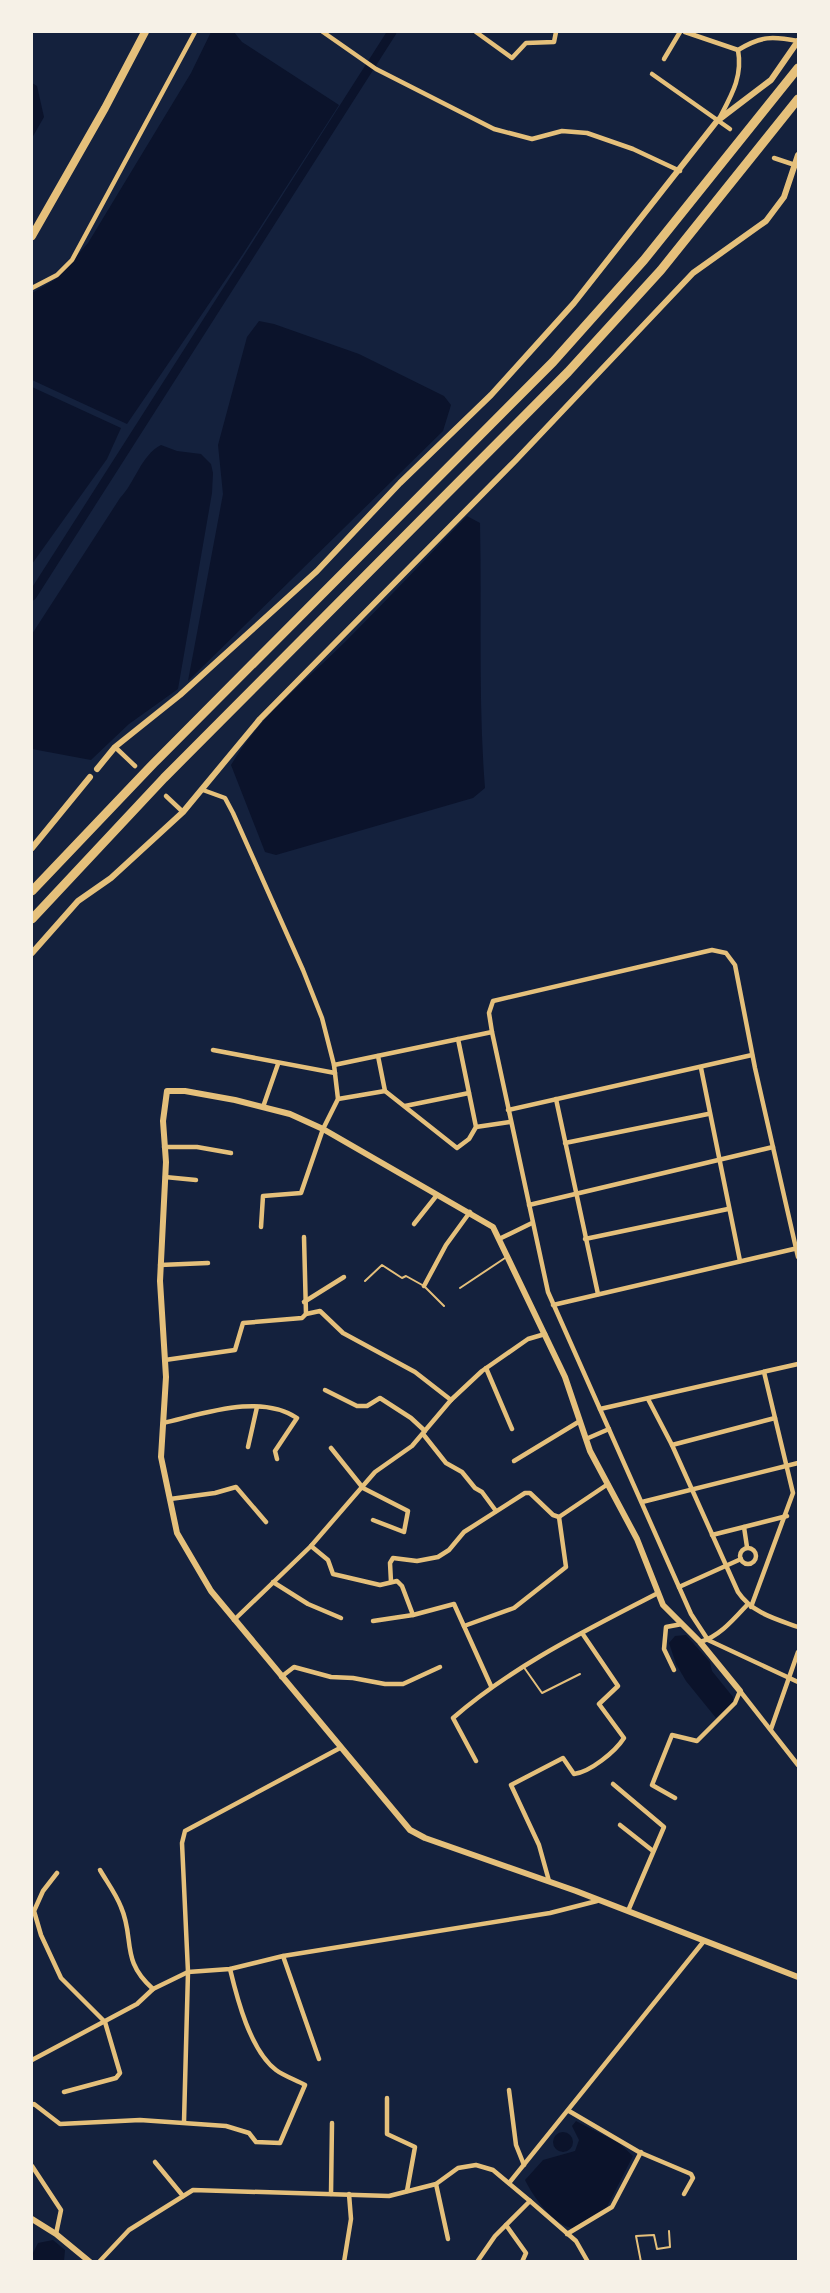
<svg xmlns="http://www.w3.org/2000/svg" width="830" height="2293" font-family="'Open Sans',sans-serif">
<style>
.water{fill:#0b132b}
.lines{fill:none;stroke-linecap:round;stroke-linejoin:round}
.canal{stroke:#0b132b;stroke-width:9}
.service{stroke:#e5c07b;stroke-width:2}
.minor{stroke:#e5c07b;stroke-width:4.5}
.tertiary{stroke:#e5c07b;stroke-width:6}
.primary{stroke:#e5c07b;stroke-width:8}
.motorway{stroke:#e5c07b;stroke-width:9}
</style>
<rect width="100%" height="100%" fill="#14213d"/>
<g class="water">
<path d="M211 32H234L242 42 339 105 243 254 127 424 32 380V293L56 279 88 243 191 73Z"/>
<path d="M32 83 37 86 44 117 32 138Z"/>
<path d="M259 321 274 324 359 354 444 396 451 405 443 431 188 681 223 494 218 445 247 337Z"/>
<path d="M32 387 121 428 107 459 32 564Z"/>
<path d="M161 445 177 451 201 454 211 464 213 473 212 493 178 689 129 724 91 760 32 749V634L120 498C135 483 141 455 161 445Z"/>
<path d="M467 516 480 523C482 612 478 700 485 788L473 798 276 855 265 852 231 765C260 715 306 681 346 641 387 600 426 558 467 516Z"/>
<path d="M686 1635 710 1662 712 1671 733 1697V1702L716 1718 686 1681 676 1664 669 1643 675 1636Z"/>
<path d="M576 2121 619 2143 633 2156 606 2209 574 2228C555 2228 532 2195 525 2180L543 2160 575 2151 579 2140 572 2126Z"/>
<circle cx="563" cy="2142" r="10"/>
<path d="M53 2240 65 2250 64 2261H34L33 2253 38 2243Z"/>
</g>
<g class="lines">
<path class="canal" d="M32 596 392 32"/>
<g class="service">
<path d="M365 1281 382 1265 402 1278 406 1276 424 1286 444 1306"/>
<path d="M460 1288 505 1258"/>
<path d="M523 1666 542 1693 580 1674"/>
<path d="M641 2262 636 2236 654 2235 657 2249 670 2247 669 2231"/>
</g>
<g class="minor">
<path d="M323 32 376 69 494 129 532 139 562 131 587 133 633 149 680 171"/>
<path d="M476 32 512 58 526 43 554 42 556 32"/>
<path d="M685 32 738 50C761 36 772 36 798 41"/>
<path d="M664 59 680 32"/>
<path d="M652 74 730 129"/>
<path d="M719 119C731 96 743 77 738 50"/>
<path d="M774 158 798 166"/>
<path d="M32 288 57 275 72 260 195 32"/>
<path d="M115 747 135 766"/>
<path d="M203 790 225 798 233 813 303 970 322 1018 334 1065 338 1099 323 1129 301 1193 263 1196 261 1227"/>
<path d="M166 796 183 812"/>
<path d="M213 1050 335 1073"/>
<path d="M378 1056 385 1091"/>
<path d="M334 1065 492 1032"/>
<path d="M701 1068 740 1261"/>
<path d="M338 1099 385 1091 457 1148 469 1139 476 1127 458 1039"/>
<path d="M556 1099 598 1294"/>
<path d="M405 1106 469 1093"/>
<path d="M263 1107 278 1064"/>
<path d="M508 1110 752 1055"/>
<path d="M476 1127 510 1122"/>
<path d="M565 1143 708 1114"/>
<path d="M164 1147H197L231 1153"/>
<path d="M165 1177 196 1180"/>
<path d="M529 1205 773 1147"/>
<path d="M414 1224 437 1195"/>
<path d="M304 1237 306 1314"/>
<path d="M499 1239 532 1223"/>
<path d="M585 1239 728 1209"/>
<path d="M798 1257 755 1068 735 965 726 953 712 950 493 1001 489 1013 492 1032 548 1292 691 1614 708 1640 798 1682"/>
<path d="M160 1265 208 1263"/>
<path d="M424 1286 446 1245 470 1212"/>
<path d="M304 1302 344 1277"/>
<path d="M553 1305 798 1248"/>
<path d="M165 1360 235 1350 243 1323 302 1318 306 1314 320 1311 343 1333 415 1372 451 1400"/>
<path d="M486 1368 512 1429"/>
<path d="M325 1390 357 1406H367L380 1398 411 1418 425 1431"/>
<path d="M648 1399 672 1445 738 1592C752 1613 776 1619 798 1627"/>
<path d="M600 1409 798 1364"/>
<path d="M163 1423C203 1414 260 1393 297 1418L275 1451 277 1459"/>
<path d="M423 1434 446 1463 462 1472 475 1488 482 1492 496 1511"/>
<path d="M586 1439 609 1429"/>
<path d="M672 1445 775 1418"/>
<path d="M248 1447 257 1407"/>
<path d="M331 1448 363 1488 408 1511 404 1532 373 1520"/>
<path d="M514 1461 580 1421"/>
<path d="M170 1499 215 1493 236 1487 266 1522"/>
<path d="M642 1502 798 1463"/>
<path d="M744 1527 747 1547"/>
<path d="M712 1535 787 1516"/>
<path d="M311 1546 328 1560 333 1574 380 1585 397 1581 402 1586 413 1615 373 1621"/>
<circle cx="748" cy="1556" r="8"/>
<path d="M273 1582 308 1604 341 1618"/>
<path d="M391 1582 390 1563 393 1558 417 1561 438 1557 449 1550 464 1532 525 1493H530L553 1515 559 1517 608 1484"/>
<path d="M679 1587 741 1559"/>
<path d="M751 1607 793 1493 764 1372"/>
<path d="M413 1615 454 1604 491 1686"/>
<path d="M234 1620 311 1546 375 1472 412 1446 451 1400 482 1371 528 1339 545 1334"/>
<path d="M464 1626 514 1608 566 1567 559 1517"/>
<path d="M700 1642C719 1637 734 1619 747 1605"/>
<path d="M674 1670 664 1649 666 1627 682 1624"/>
<path d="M281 1677 294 1667 331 1677 353 1678 385 1684H403L440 1667"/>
<path d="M771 1729 798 1652"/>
<path d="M476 1761 453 1718C514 1665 587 1630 658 1593"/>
<path d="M613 1784 664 1827 628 1911"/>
<path d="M675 1798 652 1785 672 1735 697 1741 735 1703 740 1691 798 1765"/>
<path d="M620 1825 653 1851"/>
<path d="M100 1870C107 1882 116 1894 121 1907 135 1939 120 1960 153 1989"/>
<path d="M57 1873 43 1891 34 1911 41 1935 61 1978 105 2022 120 2073 116 2078 64 2092"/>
<path d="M549 1881 539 1845 511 1785 563 1758 574 1774C590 1772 615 1752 624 1738L599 1704 618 1686 582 1633"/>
<path d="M283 1956 319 2059"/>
<path d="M32 2060 137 2004 153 1989 188 1972 230 1969 283 1956 550 1913 597 1901"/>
<path d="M509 2090 516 2145 524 2165"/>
<path d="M387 2098V2134L415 2147 407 2191"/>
<path d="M32 2105 34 2104 60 2124 140 2120 226 2126 249 2133 256 2142 280 2143 305 2085C296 2080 284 2076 276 2070 250 2050 237 1998 230 1969"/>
<path d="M569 2111 639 2152 691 2174 693 2178 684 2194"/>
<path d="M184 2122 188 1972 182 1843 185 1831 340 1748"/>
<path d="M155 2162 183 2196"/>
<path d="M32 2166 61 2210 56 2234"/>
<path d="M509 2183 704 1941"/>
<path d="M436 2184 448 2239"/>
<path d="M331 2194 332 2123"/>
<path d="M506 2225 526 2253 522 2262"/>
<path d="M567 2234 612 2207 641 2152"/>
<path d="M99 2262 129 2230 193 2190 389 2196 436 2184 458 2168 476 2165 493 2170 530 2201 576 2241 588 2262"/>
<path d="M344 2262 351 2219 349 2194"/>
<path d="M477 2262 495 2236 530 2201"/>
</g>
<g class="tertiary">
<path d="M97 769 115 747 180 695 317 571 400 483 491 395 574 303 717 121 771 80 798 41"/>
<path d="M32 848 90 777"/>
<path d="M32 953 78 901 111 878 183 812 260 719 515 461 693 273 766 221 784 197 798 155"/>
<path d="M740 1691 700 1642 663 1605 637 1539 590 1451 565 1377 493 1227 323 1129 290 1114 235 1100 185 1091H167L163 1121 166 1162 160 1281 166 1377 161 1457 177 1533 211 1591 410 1830 425 1838 576 1891 798 1977"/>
<path d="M32 2219 56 2234 90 2262"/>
</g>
<path class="primary" d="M32 236 105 108 145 32"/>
<g class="motorway">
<path d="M32 891 154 763 553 362 644 260 798 68"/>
<path d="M32 919 164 778 568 372 661 270 798 99"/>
</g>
</g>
<rect width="830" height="2293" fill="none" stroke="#f6f1e7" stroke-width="66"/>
</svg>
